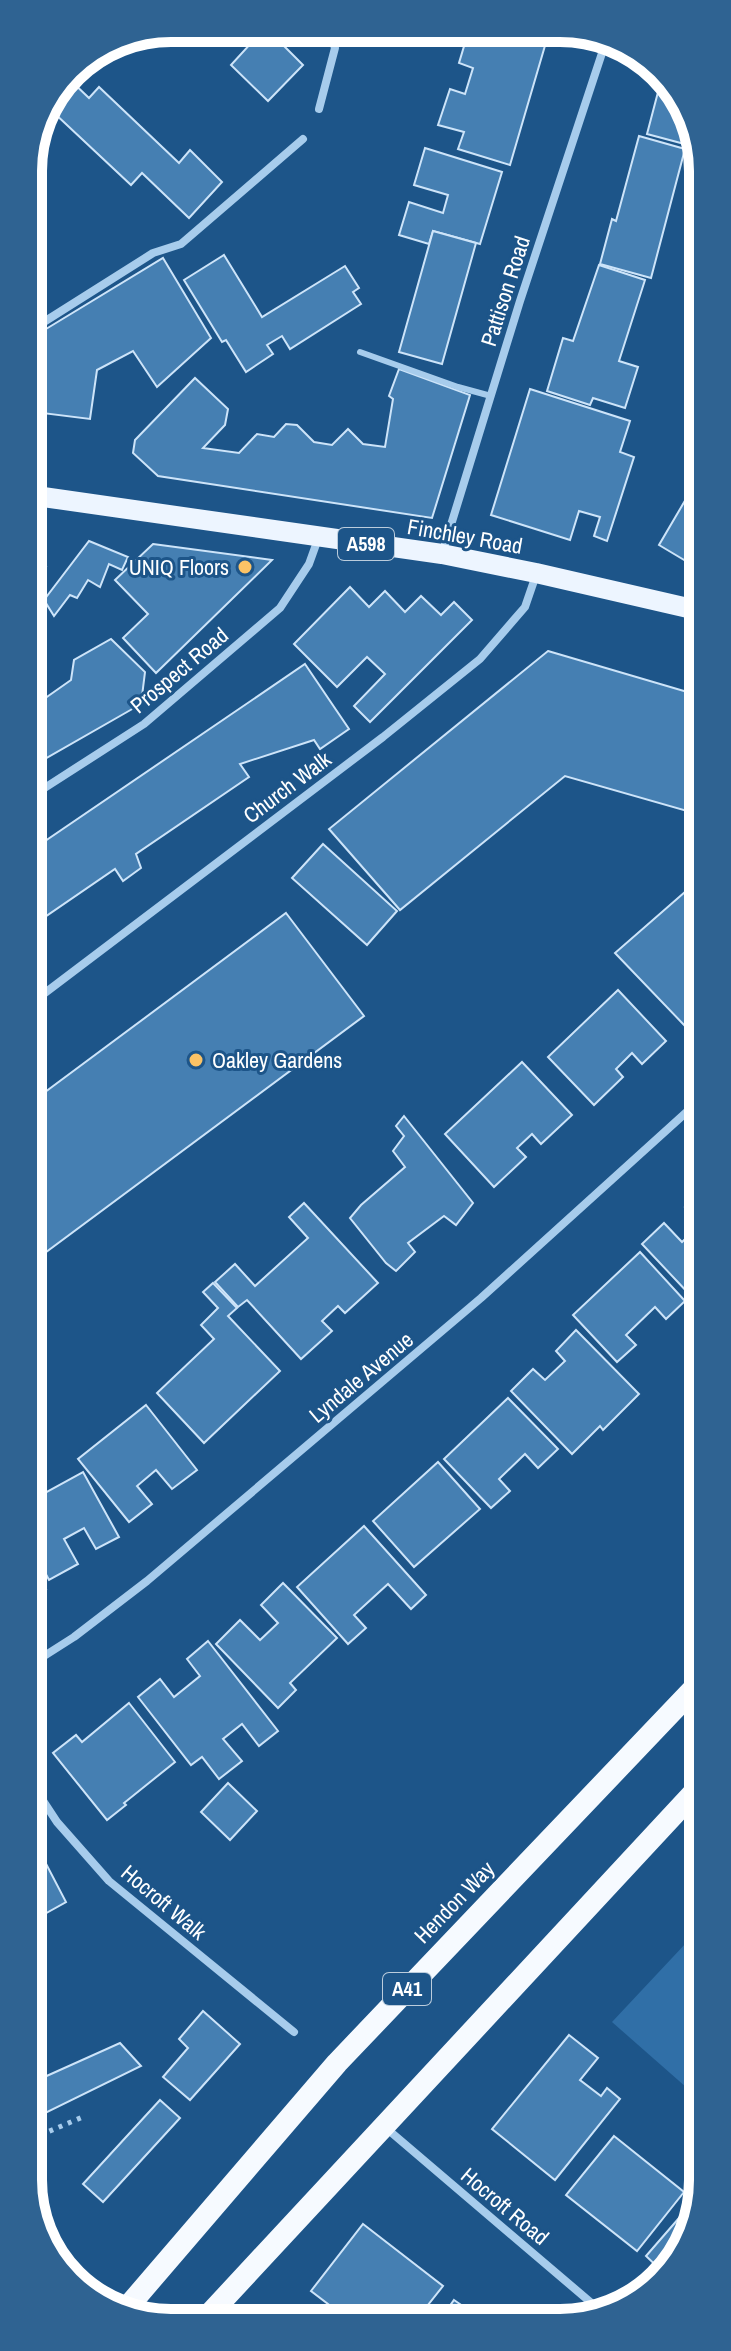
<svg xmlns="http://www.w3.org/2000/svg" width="731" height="2351" font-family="'Archivo Narrow',sans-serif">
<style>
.green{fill:#306fa7}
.building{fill:#457fb2;stroke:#cde4f9;stroke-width:2}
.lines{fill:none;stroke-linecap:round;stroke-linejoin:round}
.path{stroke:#a7ccec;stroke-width:5;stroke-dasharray:4 6;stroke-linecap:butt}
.service{stroke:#a7ccec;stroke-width:6}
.minor{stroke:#a7ccec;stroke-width:8}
.primary{stroke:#edf5ff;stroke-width:20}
.trunk{stroke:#f6faff;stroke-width:22}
.poi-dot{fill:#fbc366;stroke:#1d5589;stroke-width:3}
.labels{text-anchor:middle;stroke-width:6;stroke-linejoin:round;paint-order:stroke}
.shield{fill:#1d5589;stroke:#bbccdc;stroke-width:2}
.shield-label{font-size:20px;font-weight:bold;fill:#fff}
.street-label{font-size:22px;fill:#fff;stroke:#1d5589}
.poi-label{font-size:22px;fill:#fff;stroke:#1d5589;text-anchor:end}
.rim{fill:none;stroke:#fff;stroke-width:10}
</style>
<rect width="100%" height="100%" fill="#1d5589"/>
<path class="green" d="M702 1926 703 2102 612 2022Z"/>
<g class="building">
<path d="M490 32 500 35V32H549L510 165 458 149 464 132 438 125 450 89 465 94 473 68 459 63 468 33Z"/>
<path d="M274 36 303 65 268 101 231 65 254 40 250 37Z"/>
<path d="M663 73 696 136 692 146 647 134Z"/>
<path d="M67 77 89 98 99 87 179 163 190 150 222 182 189 218 142 173 131 185 52 111Z"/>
<path d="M639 136 685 149 651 278 600 264 612 219 616 221Z"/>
<path d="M425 148 502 172 480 244 433 231 429 244 399 235 409 202 443 213 448 195 414 185Z"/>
<path d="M433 231 476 243 442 364 399 352Z"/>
<path d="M224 255 262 317 345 266 359 288 353 292 361 304 290 349 282 336 267 345 273 354 246 372 226 340 222 342 184 280Z"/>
<path d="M163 258 211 338 157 387 133 351 97 370 90 419 34 412 46 329Z"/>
<path d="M599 265 645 280 619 361 638 367 625 408 593 398 590 405 547 391 563 338 573 341Z"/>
<path d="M399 369 470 395 432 518 158 476 133 453 135 440 195 378 228 409 225 425 203 448 239 453 257 434 274 437 286 424 297 425 314 442 332 445 348 429 363 444 385 447 393 399 389 396Z"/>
<path d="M530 389 630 421 620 452 634 457 607 541 594 536 600 517 579 511 570 540 491 515Z"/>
<path d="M700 475H701V570L659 545Z"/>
<path d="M89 541 128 557 122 570 109 564 100 587 88 580 77 598 70 595 54 616 44 600Z"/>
<path d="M153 544 272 560 156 673 123 638 148 614 115 580Z"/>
<path d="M29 564 46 567 29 620Z"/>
<path d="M350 587 369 607 385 591 405 612 421 596 441 615 454 602 472 620 370 722 354 706 385 674 367 657 337 687 294 644Z"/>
<path d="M111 639 145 672 141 704 29 768V714L44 699 71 680 74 660Z"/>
<path d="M548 651 701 696V815L565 776 400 910 329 829Z"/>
<path d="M305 664 349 729 320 749 314 740 240 764 249 777 136 854 141 868 123 881 115 869 36 923 29 913V852Z"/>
<path d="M323 844 397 911 367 945 292 878Z"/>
<path d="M701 878V1013L686 1027 615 953Z"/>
<path d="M286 913 364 1016 30 1264 29 1104Z"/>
<path d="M618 990 666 1041 642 1064 632 1053 616 1069 623 1077 594 1105 548 1057Z"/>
<path d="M522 1062 572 1115 541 1144 532 1134 517 1148 526 1157 494 1187 445 1134Z"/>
<path d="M404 1116 473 1203 456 1225 444 1216 408 1243 415 1252 396 1271 386 1263 350 1218 361 1205 405 1167 393 1151 404 1136 396 1126Z"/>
<path d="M702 1192V1286L691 1296 642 1244 664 1223 682 1242 701 1224 685 1207Z"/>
<path d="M304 1203 378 1283 345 1313 338 1306 322 1321 332 1331 301 1359 247 1300 238 1307 215 1282 235 1264 255 1286 308 1238 289 1217Z"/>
<path d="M640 1252 685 1301 666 1319 655 1307 626 1335 636 1345 617 1362 573 1315Z"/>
<path d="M213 1283 237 1308 228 1316 280 1371 204 1443 157 1393 214 1339 201 1325 218 1308 203 1292Z"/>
<path d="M576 1330 639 1394 603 1430 600 1426 572 1454 511 1391 533 1369 545 1380 565 1361 556 1351Z"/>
<path d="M508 1398 558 1449 538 1468 525 1454 499 1479 510 1491 491 1508 444 1459Z"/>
<path d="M146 1405 197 1470 172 1489 156 1470 137 1486 152 1504 129 1522 78 1459Z"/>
<path d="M438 1462 480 1509 414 1567 373 1521Z"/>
<path d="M83 1472 119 1537 96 1549 84 1528 64 1539 78 1564 49 1580 30 1544V1501Z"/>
<path d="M364 1526 426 1595 411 1609 388 1584 354 1615 366 1628 348 1644 297 1587Z"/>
<path d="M30 1560 46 1589 30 1598Z"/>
<path d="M283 1583 337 1638 290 1683 296 1690 278 1708 216 1644 240 1620 260 1640 278 1623 261 1605Z"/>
<path d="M208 1641 278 1731 259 1746 242 1724 223 1739 242 1761 219 1779 202 1757 191 1765 138 1697 160 1679 174 1697 200 1676 187 1659Z"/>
<path d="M129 1703 175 1762 124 1803 126 1805 107 1820 53 1753 76 1735 82 1742Z"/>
<path d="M228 1783 257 1811 230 1840 201 1812Z"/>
<path d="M30 1833 66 1902 41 1916 30 1898Z"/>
<path d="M203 2011 240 2044 190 2100 163 2077 188 2048 179 2039Z"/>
<path d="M569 2035 598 2058 580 2080 601 2096 607 2088 620 2099 555 2180 492 2129Z"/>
<path d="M120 2043 141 2066 31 2120V2083Z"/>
<path d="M160 2100 180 2118 103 2202 83 2184Z"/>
<path d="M614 2136 684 2192 637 2251 566 2195Z"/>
<path d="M699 2195 668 2274 666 2275 646 2256Z"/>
<path d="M363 2224 443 2286 416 2320H349L311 2291Z"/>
<path d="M454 2300 483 2320H440Z"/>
</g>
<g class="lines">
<path class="path" d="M31 2139 85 2116"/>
<g class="service">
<path d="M360 352 458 387 491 396"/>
<path d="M53 2249 57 2246"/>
</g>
<g class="minor">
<path d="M319 109 335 48 331 35"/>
<path d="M28 332 153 253 181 244 303 139"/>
<path d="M442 554 520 301 606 41"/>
<path d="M29 798 144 724 280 608 309 564 318 539"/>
<path d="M29 1005 383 737 480 659 525 607 536 575"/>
<path d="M30 1665 74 1637 147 1581 481 1298 701 1099"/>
<path d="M30 1781 57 1822 109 1881 294 2032"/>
<path d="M386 2128 602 2312"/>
</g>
<path class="primary" d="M29 495 442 554 536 573 701 611"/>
<g class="trunk">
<path d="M125 2310 337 2063 702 1680"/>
<path d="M204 2320 702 1784"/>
</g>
</g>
<g class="poi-dot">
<circle cx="245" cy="567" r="8"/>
<circle cx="196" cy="1060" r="8"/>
</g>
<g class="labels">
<g class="shield">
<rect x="338" y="528" width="56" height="32" rx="6"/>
<rect x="383" y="1973" width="48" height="32" rx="6"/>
</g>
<g class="shield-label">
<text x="366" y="551">A598</text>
<text x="407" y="1996">A41</text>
</g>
<g class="street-label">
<text transform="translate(505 291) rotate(-72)" y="8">Pattison Road</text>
<text transform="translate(465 536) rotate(10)" y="8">Finchley Road</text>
<text transform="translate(179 670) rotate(-40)" y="8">Prospect Road</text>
<text transform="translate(287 787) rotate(-37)" y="8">Church Walk</text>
<text transform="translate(361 1377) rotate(-40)" y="8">Lyndale Avenue</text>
<text transform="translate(164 1902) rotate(40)" y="8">Hocroft Walk</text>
<text transform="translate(454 1902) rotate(-46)" y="8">Hendon Way</text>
<text transform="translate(505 2206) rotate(40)" y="8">Hocroft Road</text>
</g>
<g class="poi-label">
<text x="229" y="575">UNIQ Floors</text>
<text x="212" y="1068" text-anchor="start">Oakley Gardens</text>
</g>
</g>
<path d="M0 0H731V2351H0ZM171 42H560A129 129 0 0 1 689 171V2180A129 129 0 0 1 560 2309H171A129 129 0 0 1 42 2180V171A129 129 0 0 1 171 42Z" fill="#2f6392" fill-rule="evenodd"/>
<path class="rim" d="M171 42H560A129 129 0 0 1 689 171V2180A129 129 0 0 1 560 2309H171A129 129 0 0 1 42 2180V171A129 129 0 0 1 171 42Z"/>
</svg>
